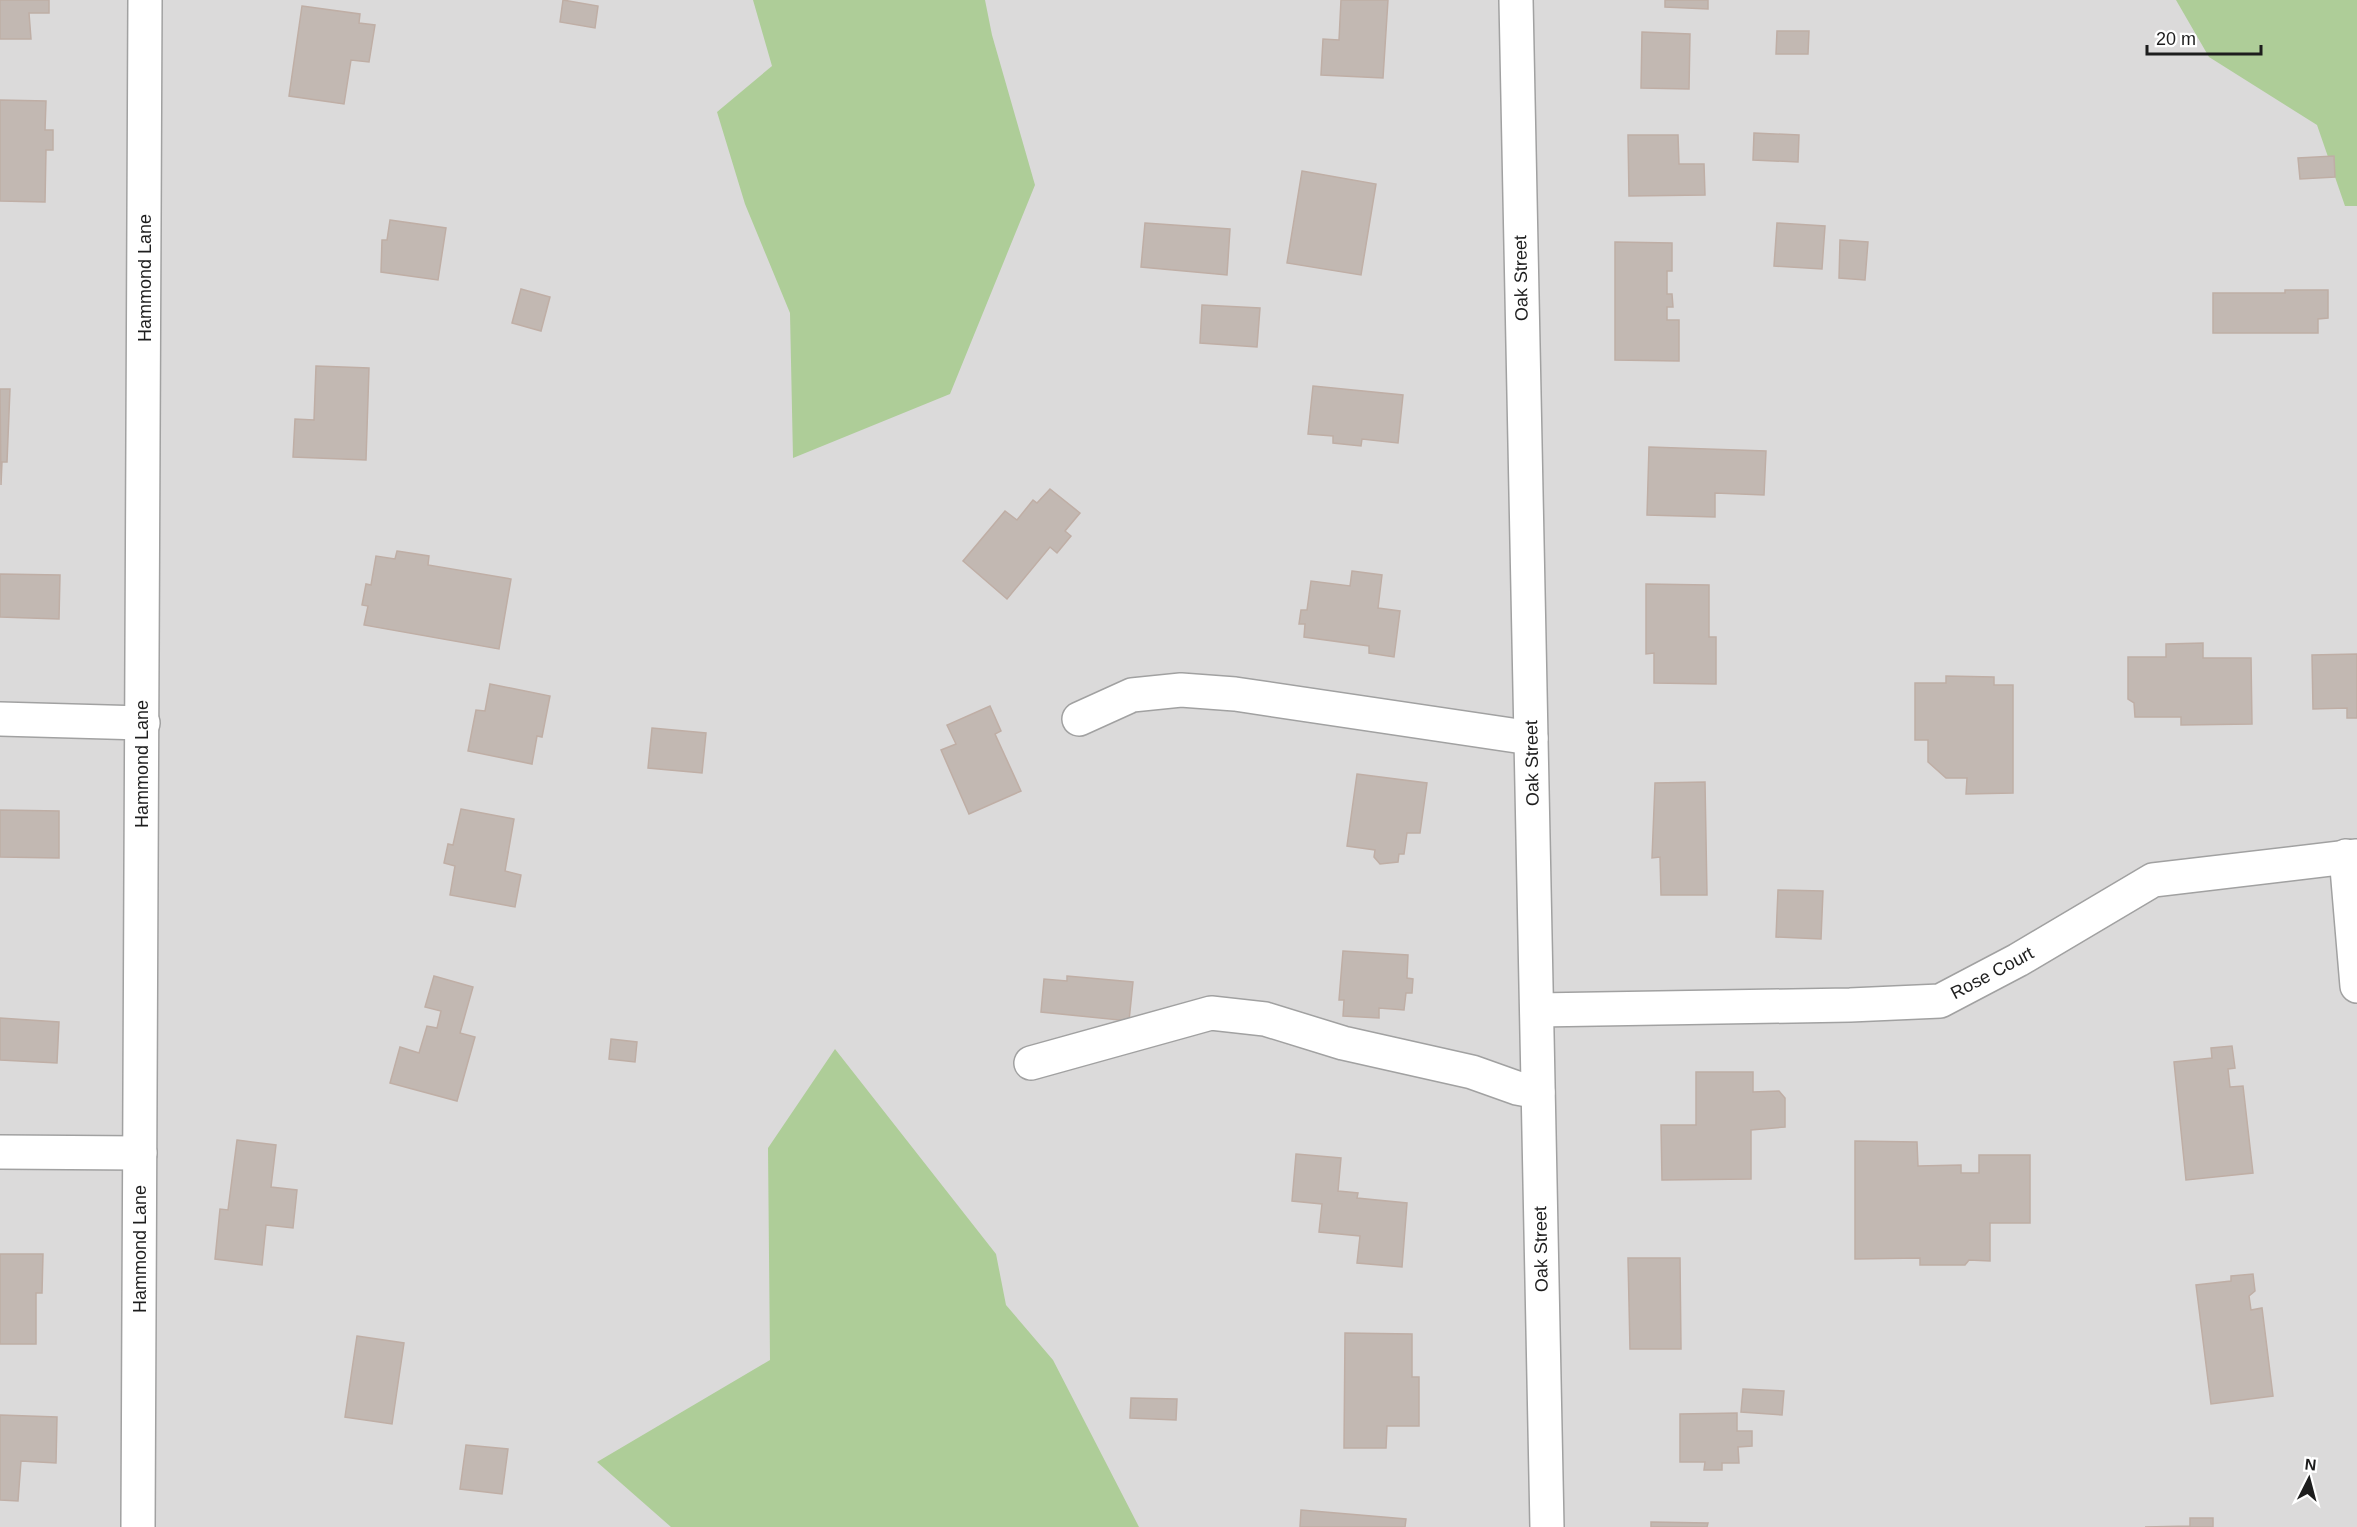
<svg xmlns="http://www.w3.org/2000/svg" width="2357" height="1527" font-family="Helvetica,sans-serif">
<style>
.residential{fill:#dbdada}
.forest{fill:#aecd98}
.building{fill:#c2b8b2;stroke:#bfaea5;stroke-width:1.5}
.lines{fill:none;stroke-linecap:round;stroke-linejoin:round}
.minor-casing{stroke:#a1a1a1;stroke-width:36}
.minor{stroke:#fff;stroke-width:33}
.labels{text-anchor:middle;stroke-width:6;stroke-linejoin:round;paint-order:stroke}
.street-label{font-size:18px;fill:#1d1d1d;stroke:#fff}
</style>
<rect width="100%" height="100%" fill="#eee9e3"/>
<rect class="residential" x="0" y="0" width="2357" height="1527"/>
<g class="forest">
<path d="M753 0H985L992 35 1035 185 950 394 793 458 790 313 745 204 717 112 772 66Z"/>
<path d="M2176 0H2357V206H2345L2317 125 2209 57Z"/>
<path d="M835 1049 996 1254 1006 1305 1053 1360 1139 1527H671L597 1462 770 1360 768 1148Z"/>
</g>
<g class="building">
<path d="M0 0H49V13H29L31 39H0Z"/>
<path d="M563 0 598 6 595 28 560 22Z"/>
<path d="M1341 0H1388L1383 78 1321 75 1323 39 1339 40Z"/>
<path d="M1665 0H1708V9L1665 7Z"/>
<path d="M302 6 360 14 359 23 375 25 369 62 351 60 344 104 289 96Z"/>
<path d="M1777 31H1809L1808 54H1776Z"/>
<path d="M1642 32 1690 34 1689 89 1641 88Z"/>
<path d="M0 100 46 101 45 130H53V150H46L45 202 0 201Z"/>
<path d="M1754 133 1799 135 1798 162 1753 160Z"/>
<path d="M1628 135H1678L1679 164H1704L1705 195 1629 196Z"/>
<path d="M2334 156 2335 177 2300 179 2298 158Z"/>
<path d="M1302 171 1376 184 1361 275 1287 263Z"/>
<path d="M390 220 446 228 438 280 381 272 382 240H387Z"/>
<path d="M1145 223 1230 229 1227 275 1141 267Z"/>
<path d="M1777 223 1825 226 1822 269 1774 266Z"/>
<path d="M1840 240 1868 242 1865 280 1839 278Z"/>
<path d="M1615 242 1672 243V271H1667V294H1672L1673 307H1667V320H1679V361L1615 360Z"/>
<path d="M521 289 550 297 541 331 512 323Z"/>
<path d="M2285 290H2328V318L2318 319V333H2213V293H2285Z"/>
<path d="M1202 305 1260 308 1257 347 1200 343Z"/>
<path d="M316 366 369 368 366 460 293 457 295 419 314 420Z"/>
<path d="M1313 386 1403 395 1398 443 1362 439 1361 446 1333 443V436L1308 434Z"/>
<path d="M0 389H10L7 462H2L1 485Z"/>
<path d="M1649 447 1766 451 1764 495 1715 493V517L1647 515Z"/>
<path d="M1050 489 1080 513 1065 531 1071 536 1057 553 1050 547 1007 599 963 561 1005 511 1017 520 1033 500 1037 503Z"/>
<path d="M397 551 429 556 428 565 511 579 499 649 364 625 368 606 362 605 366 584 371 585 376 556 395 559Z"/>
<path d="M1352 571 1382 575 1378 608 1400 611 1394 657 1369 653V646L1304 637 1305 624H1299L1301 610H1307L1311 581 1350 586Z"/>
<path d="M0 574 60 575 59 619 0 617Z"/>
<path d="M1646 584 1709 585V637H1716V684L1654 683V653L1646 654Z"/>
<path d="M2203 643V658H2251L2252 724 2181 725V717H2135L2134 703 2128 699V657H2166V644Z"/>
<path d="M2357 654V718H2347V708L2313 709 2312 655Z"/>
<path d="M1946 676 1994 677V685H2013V793L1966 794 1967 778H1946L1928 762V740H1915V683H1946Z"/>
<path d="M490 684 550 696 542 737 537 736 532 764 468 751 476 710 485 711Z"/>
<path d="M990 706 1001 731 995 734 1021 791 969 814 941 750 956 744 947 725Z"/>
<path d="M652 728 706 733 702 773 648 768Z"/>
<path d="M1357 774 1427 783 1420 833H1407L1404 854H1399L1398 862 1380 864 1374 857 1375 850 1347 846Z"/>
<path d="M1705 782 1707 895H1661L1660 857 1652 858 1655 783Z"/>
<path d="M461 809 514 819 505 871 521 875 515 907 450 895 455 866 444 863 448 844 453 845Z"/>
<path d="M0 810 59 811V858L0 857Z"/>
<path d="M1778 890 1823 891 1821 939 1776 937Z"/>
<path d="M1343 951 1408 955 1407 978 1413 979 1412 993H1406L1404 1010 1379 1008V1018L1343 1016 1344 1000H1339Z"/>
<path d="M434 976 473 987 460 1033 475 1037 457 1101 390 1083 400 1047 419 1053 427 1026 437 1028 441 1011 425 1007Z"/>
<path d="M1067 976 1133 982 1129 1021 1041 1012 1044 979 1067 981Z"/>
<path d="M0 1018 59 1022 57 1063 0 1060Z"/>
<path d="M611 1039 637 1042 635 1062 609 1059Z"/>
<path d="M2232 1046 2235 1068 2228 1069 2230 1087 2243 1086 2253 1173 2186 1180 2174 1062 2212 1058 2211 1048Z"/>
<path d="M1696 1072H1753V1092L1779 1091 1785 1098V1127L1751 1130V1179L1662 1180 1661 1125H1696Z"/>
<path d="M237 1140 276 1145 271 1187 297 1190 293 1228 266 1225 262 1265 215 1259 220 1209 228 1210Z"/>
<path d="M1855 1141 1917 1142 1918 1166 1961 1165V1173H1979V1155H2030V1223H1990V1261L1969 1260 1965 1265H1920V1258L1855 1259Z"/>
<path d="M1296 1154 1341 1158 1338 1191 1358 1193 1357 1198 1407 1203 1402 1267 1357 1263 1360 1236 1319 1232 1322 1204 1292 1201Z"/>
<path d="M0 1254H43L42 1293H36V1344H0Z"/>
<path d="M1628 1258H1680L1681 1349H1630Z"/>
<path d="M2253 1274 2255 1291 2249 1296 2251 1310 2262 1308 2273 1396 2211 1404 2196 1285 2231 1281V1276Z"/>
<path d="M1345 1333 1412 1334V1377H1419V1426H1387L1386 1448H1344Z"/>
<path d="M357 1336 404 1343 392 1424 345 1417Z"/>
<path d="M1743 1389 1784 1391 1782 1415 1741 1412Z"/>
<path d="M1131 1398 1177 1399 1176 1420 1130 1418Z"/>
<path d="M1737 1413V1431H1752V1446L1738 1447 1739 1463H1722V1470H1704L1705 1462H1680V1414Z"/>
<path d="M0 1415 57 1417 56 1463 21 1461 18 1501 0 1500Z"/>
<path d="M466 1445 508 1449 502 1494 460 1489Z"/>
<path d="M1301 1510 1406 1519 1405 1527H1300Z"/>
<path d="M2190 1518H2213V1527H2145L2190 1526Z"/>
<path d="M1651 1522 1708 1523 1707 1527H1651Z"/>
</g>
<g class="lines">
<defs>
<g id="minor">
<path d="M1516 0 1547 1527"/>
<path d="M0 719 143 723"/>
<path d="M1079 719 1132 695 1181 690 1235 694 1531 738"/>
<path d="M2346 856 2357 986"/>
<path d="M1537 1010 1850 1005 1940 1001 2018 960 2153 880 2357 856"/>
<path d="M1031 1063 1211 1013 1265 1019 1343 1043 1472 1072 1517 1088 1538 1092"/>
<path d="M0 1152 140 1153"/>
<path d="M138 1527 145 0"/>
</g>
</defs>
<use href="#minor" class="minor-casing"/>
<use href="#minor" class="minor"/>
</g>
<g class="labels">
<g class="street-label">
<text transform="translate(145 278) rotate(-90)" y="6">Hammond Lane</text>
<text transform="translate(1521 278) rotate(-91)" y="6">Oak Street</text>
<text transform="translate(1532 763) rotate(-91)" y="6">Oak Street</text>
<text transform="translate(142 764) rotate(-90)" y="6">Hammond Lane</text>
<text transform="translate(1992 973) rotate(-28)" y="6">Rose Court</text>
<text transform="translate(140 1249) rotate(-90)" y="6">Hammond Lane</text>
<text transform="translate(1541 1249) rotate(-91)" y="6">Oak Street</text>
</g>
</g>
<g transform="translate(2309 1479) rotate(6)" stroke="#ffffff" stroke-width="4.5" paint-order="stroke">
<path d="M0-4.5L10 22L0 15L-10 22Z" fill="#1d1d1d"/>
<text y="-9" font-size="16" font-weight="bold" text-anchor="middle" fill="#1d1d1d">N</text>
</g>
<path d="M2147 45v9h114v-9" fill="none" stroke="#1d1d1d" stroke-width="3"/>
<text x="2156" y="45" font-size="18" fill="#1d1d1d" stroke="#ffffff" stroke-width="4.5" paint-order="stroke">20 m</text>
</svg>
